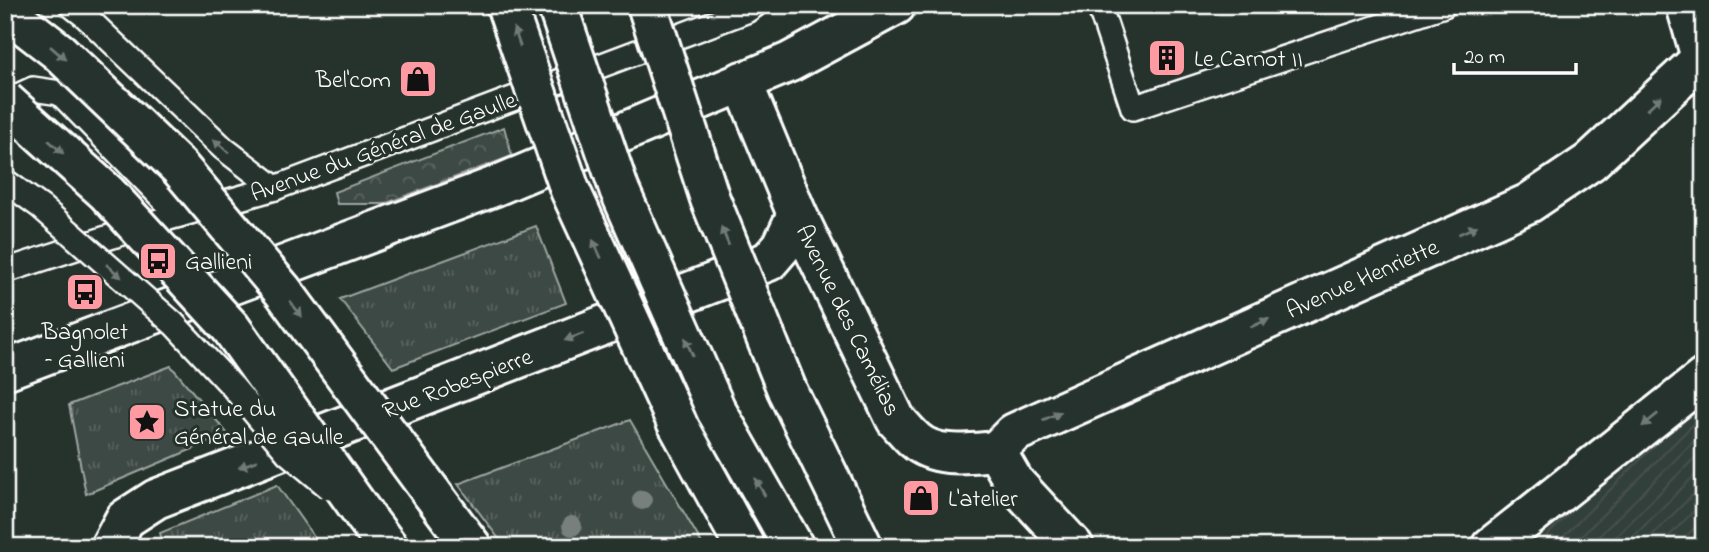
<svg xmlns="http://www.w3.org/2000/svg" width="1709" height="552" font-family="'Indie Flower',sans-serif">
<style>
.industrial{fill:url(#industrial-furrows)}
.grass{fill:url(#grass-tufts);stroke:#9ea4a2;stroke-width:2}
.forest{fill:url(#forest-crowns);stroke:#9ea4a2;stroke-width:2}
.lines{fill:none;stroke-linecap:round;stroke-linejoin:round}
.service-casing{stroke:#fff;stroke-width:28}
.minor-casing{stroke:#fff;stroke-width:44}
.tertiary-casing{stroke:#fff;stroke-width:44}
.motorway-casing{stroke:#fff;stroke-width:44}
.service{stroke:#26332d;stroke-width:23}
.minor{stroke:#26332d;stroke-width:38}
.tertiary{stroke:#26332d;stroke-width:38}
.motorway{stroke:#26332d;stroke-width:38}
.service-bridge-casing{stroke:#fff;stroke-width:28;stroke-linecap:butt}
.motorway-bridge-casing{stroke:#fff;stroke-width:44;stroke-linecap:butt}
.service-bridge{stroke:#26332d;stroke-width:23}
.motorway-bridge{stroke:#26332d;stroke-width:38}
.tree{fill:#78807d}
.oneway{fill:#727a76}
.labels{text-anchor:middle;stroke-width:6;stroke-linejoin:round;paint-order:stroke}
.poi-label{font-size:24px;fill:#fff;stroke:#26332d;text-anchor:start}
.street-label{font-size:24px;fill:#fff;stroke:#26332d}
</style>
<defs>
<pattern id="industrial-furrows" width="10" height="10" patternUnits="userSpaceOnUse" patternTransform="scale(1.75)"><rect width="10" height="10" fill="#333f3a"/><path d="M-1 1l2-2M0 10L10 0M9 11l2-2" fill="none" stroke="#47524e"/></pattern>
<pattern id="grass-tufts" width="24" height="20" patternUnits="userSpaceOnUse" patternTransform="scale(1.75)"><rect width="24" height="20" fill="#3e4944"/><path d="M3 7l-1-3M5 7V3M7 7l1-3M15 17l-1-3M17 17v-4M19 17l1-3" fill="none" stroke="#5b6460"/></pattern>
<pattern id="forest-crowns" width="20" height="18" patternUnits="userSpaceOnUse" patternTransform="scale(1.75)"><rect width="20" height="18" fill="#3e4944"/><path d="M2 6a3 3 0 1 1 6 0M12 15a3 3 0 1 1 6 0" fill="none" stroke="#5b6460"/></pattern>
</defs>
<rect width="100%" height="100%" fill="#26332d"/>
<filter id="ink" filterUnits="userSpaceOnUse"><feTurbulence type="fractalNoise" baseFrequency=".0143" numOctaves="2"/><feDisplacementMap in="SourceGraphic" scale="14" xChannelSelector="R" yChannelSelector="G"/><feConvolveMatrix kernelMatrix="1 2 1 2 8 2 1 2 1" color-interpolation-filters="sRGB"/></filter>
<g filter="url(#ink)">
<path class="industrial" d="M1704 397V547H1516Z"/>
<g class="grass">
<path d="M536 226 566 303 393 368 340 299Z"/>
<path d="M171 366 228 434 86 494 69 405Z"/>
<path d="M630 420 704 547H505L458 484Z"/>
<path d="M277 485 321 547H164L160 533Z"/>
</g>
<path class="forest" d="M504 127 512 156 384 204H337L334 192Z"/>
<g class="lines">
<defs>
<g id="service">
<path d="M71 5 85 16 223 148 275 188"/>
<path d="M1099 5 1133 108 1444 5"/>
<path d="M5 102 33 89 60 93 179 215"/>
<path d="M5 271 162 220 275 188 746 11 755 5"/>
</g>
<g id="minor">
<path d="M1686 5 1704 68"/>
<path d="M742 81 797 214 896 420C902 426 908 434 915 440 936 459 970 453 996 451"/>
<path d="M996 451 1014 433 1529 203 1590 162 1701 59"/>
<path d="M996 451 1014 482 1074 547"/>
<path d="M110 547 125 519 156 499 769 261 782 246 797 214"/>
<path d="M1491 547 1704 378"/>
</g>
<path id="tertiary" d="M5 370 493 187 790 62 896 5"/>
<g id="motorway">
<path d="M787 390 863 547"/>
<path d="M716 410 794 547"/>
<path d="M677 423 745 547"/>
<path d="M431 492 472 547"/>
<path d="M364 515 388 547"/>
</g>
</defs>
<use href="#service" class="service-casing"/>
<use href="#minor" class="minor-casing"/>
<use href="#tertiary" class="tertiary-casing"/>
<use href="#motorway" class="motorway-casing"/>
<use href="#service" class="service"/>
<use href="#minor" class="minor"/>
<use href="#tertiary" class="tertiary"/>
<use href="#motorway" class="motorway"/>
<defs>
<path id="service-bridge" d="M5 181 41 207 174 324 233 387 288 453 330 488"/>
<g id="motorway-bridge">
<path d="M506 5 570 190 677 423"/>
<path d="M557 5 619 189 716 410"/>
<path d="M647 5 710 199 787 390"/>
<path d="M5 10 59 52 179 167 283 291 431 492"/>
<path d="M5 101 107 193 231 328 364 515"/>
</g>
</defs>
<use href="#service-bridge" class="service-bridge-casing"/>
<use href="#motorway-bridge" class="motorway-bridge-casing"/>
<use href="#service-bridge" class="service-bridge"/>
<use href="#motorway-bridge" class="motorway-bridge"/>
</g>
<g class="tree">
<circle cx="642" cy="500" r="10"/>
<circle cx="572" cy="526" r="10"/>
</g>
<defs><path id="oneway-solid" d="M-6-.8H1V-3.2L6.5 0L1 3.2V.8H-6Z" transform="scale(1.75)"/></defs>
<g class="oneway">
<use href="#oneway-solid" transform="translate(517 37) rotate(-109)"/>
<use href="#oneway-solid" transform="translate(58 53) rotate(41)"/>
<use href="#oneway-solid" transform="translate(1654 103) rotate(-43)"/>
<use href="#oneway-solid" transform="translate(221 146) rotate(-138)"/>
<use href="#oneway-solid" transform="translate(56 147) rotate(42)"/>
<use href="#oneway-solid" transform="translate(1468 230) rotate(-24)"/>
<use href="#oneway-solid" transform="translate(725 236) rotate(-112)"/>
<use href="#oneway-solid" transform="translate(597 249) rotate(-115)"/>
<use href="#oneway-solid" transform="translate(114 271) rotate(41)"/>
<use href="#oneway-solid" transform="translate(296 309) rotate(53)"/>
<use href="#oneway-solid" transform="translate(1260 323) rotate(-24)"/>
<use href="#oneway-solid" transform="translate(574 337) rotate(159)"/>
<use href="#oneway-solid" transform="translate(689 347) rotate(-114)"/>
<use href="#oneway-solid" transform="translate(1052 416) rotate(-24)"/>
<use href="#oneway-solid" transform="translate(1650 420) rotate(141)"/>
<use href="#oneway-solid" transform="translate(248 464) rotate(159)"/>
<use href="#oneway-solid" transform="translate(760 487) rotate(-119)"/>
</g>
</g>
<defs>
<symbol id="building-square" viewBox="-11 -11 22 22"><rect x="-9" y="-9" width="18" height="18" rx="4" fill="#ff9aa2" stroke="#26332d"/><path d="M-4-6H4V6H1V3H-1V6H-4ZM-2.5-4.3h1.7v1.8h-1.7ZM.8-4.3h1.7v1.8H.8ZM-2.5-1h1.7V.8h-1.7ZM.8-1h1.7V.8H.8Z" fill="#111"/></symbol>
<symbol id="shop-square" viewBox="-11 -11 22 22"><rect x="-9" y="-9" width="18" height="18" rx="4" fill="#ff9aa2" stroke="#26332d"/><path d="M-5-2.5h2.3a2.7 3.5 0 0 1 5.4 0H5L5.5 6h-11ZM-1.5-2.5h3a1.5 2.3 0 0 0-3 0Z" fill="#111"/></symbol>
<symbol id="bus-square" viewBox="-11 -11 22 22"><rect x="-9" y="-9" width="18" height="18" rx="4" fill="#ff9aa2" stroke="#26332d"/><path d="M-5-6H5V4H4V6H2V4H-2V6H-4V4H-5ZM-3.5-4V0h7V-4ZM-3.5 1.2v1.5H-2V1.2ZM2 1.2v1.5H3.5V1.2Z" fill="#111"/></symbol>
<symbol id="sight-square" viewBox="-11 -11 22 22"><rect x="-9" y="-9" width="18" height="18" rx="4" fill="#ff9aa2" stroke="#26332d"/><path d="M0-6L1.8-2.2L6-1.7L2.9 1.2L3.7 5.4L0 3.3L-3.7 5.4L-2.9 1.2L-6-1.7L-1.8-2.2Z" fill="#111"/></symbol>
</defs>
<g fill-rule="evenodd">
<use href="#building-square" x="1145" y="36" width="44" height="44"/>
<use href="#shop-square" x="396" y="57" width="44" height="44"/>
<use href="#bus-square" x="136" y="239" width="44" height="44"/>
<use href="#bus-square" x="63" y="270" width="44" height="44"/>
<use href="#sight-square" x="125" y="400" width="44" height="44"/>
<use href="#shop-square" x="899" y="476" width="44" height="44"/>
</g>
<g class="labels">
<g class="poi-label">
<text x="1194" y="66">Le Carnot II</text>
<text x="391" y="87" text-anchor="end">Bel'com</text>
<text x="185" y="269">Gallieni</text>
<text x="85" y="339" text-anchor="middle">Bagnolet<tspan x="85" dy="28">– Gallieni</tspan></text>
<text x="174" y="416">Statue du<tspan x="174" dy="28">Général de Gaulle</tspan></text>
<text x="948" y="506">L'atelier</text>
</g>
<g class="street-label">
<text transform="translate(383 146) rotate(-20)" y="8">Avenue du Général de Gaulle</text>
<text transform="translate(1362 278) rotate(-24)" y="8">Avenue Henriette</text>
<text transform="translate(849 320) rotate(64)" y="8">Avenue des Camélias</text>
<text transform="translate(457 383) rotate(-21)" y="8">Rue Robespierre</text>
</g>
</g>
<rect width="1709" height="552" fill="none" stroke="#26332d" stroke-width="28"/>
<rect x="14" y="14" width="1681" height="524" fill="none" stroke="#fff" stroke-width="2.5" filter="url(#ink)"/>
<path d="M1454 63v10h122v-10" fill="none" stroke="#ffffff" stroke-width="3.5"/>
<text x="1464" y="63" font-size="21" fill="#ffffff" stroke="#26332d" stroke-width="5" paint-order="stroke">20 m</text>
</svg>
